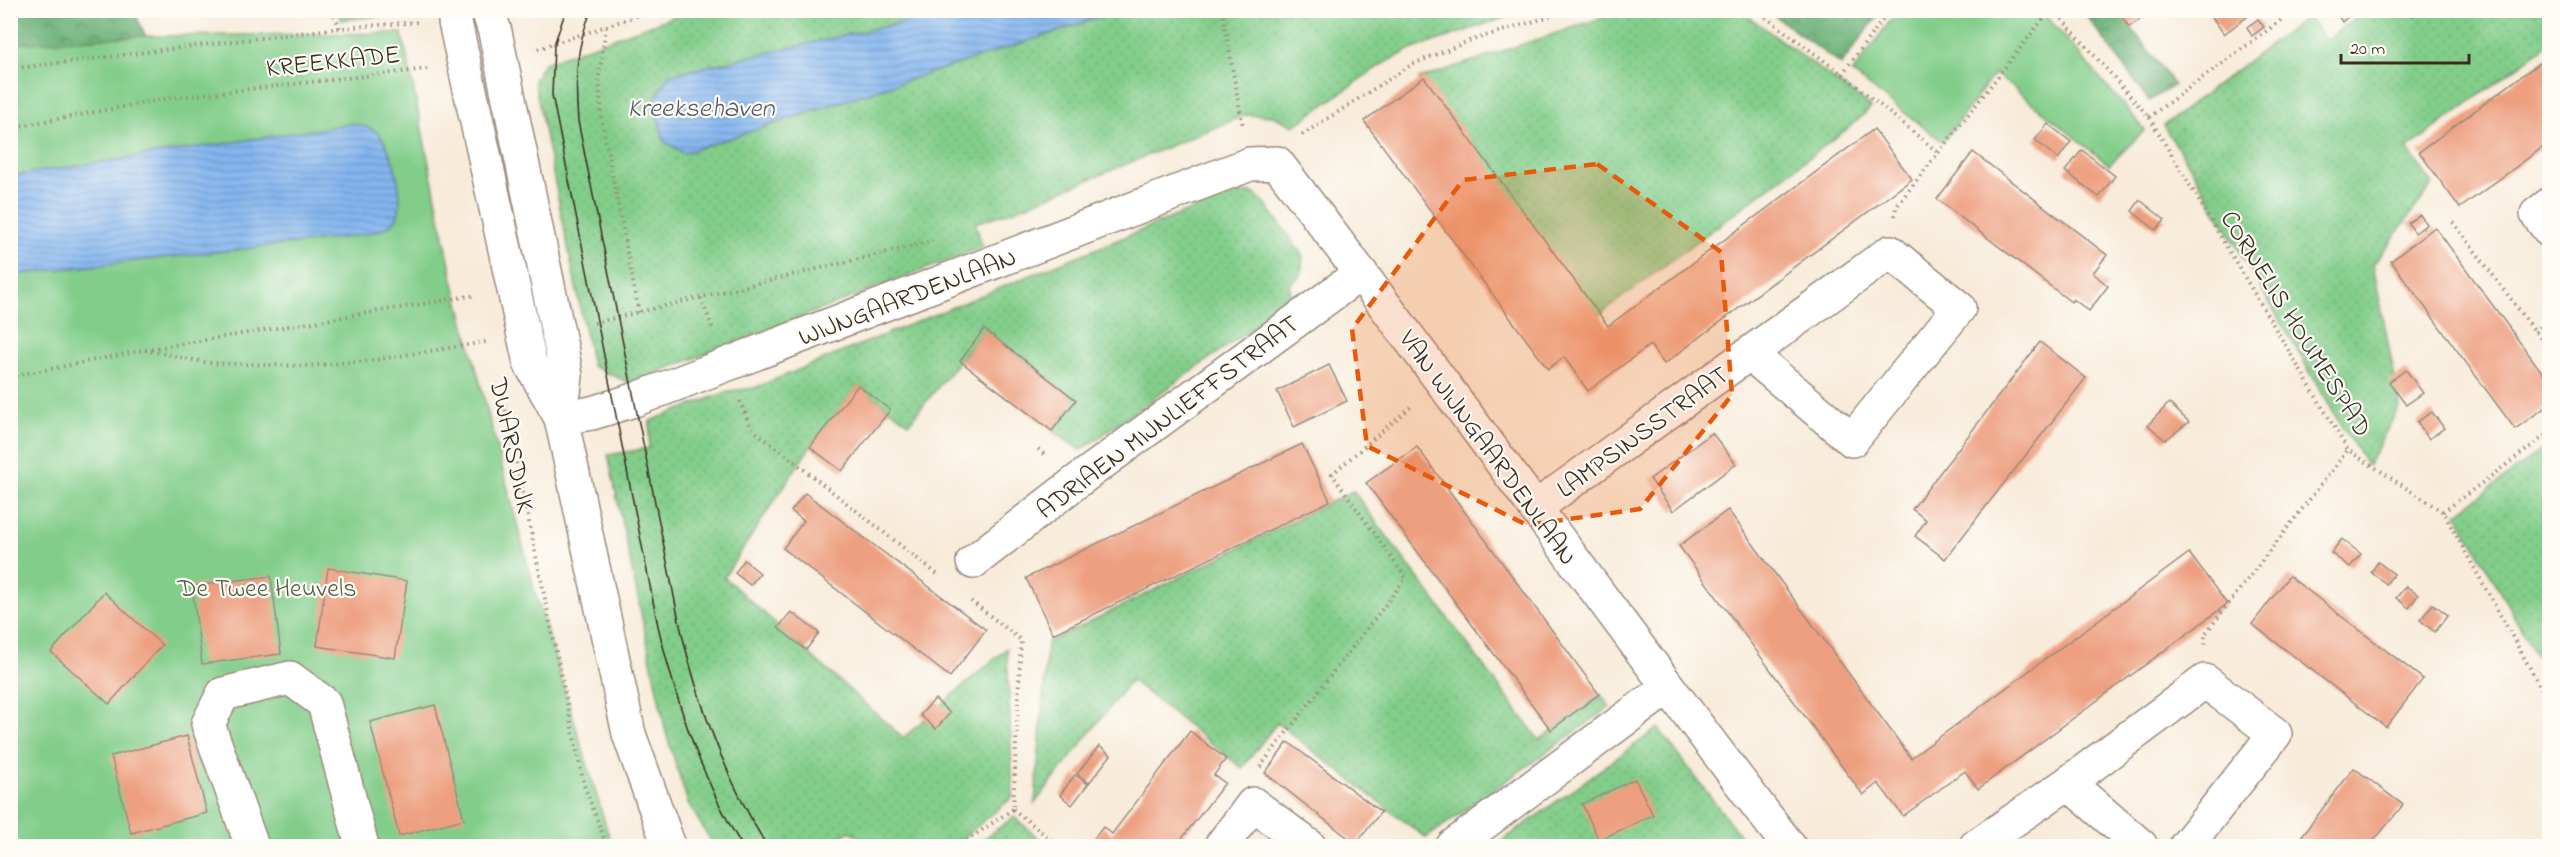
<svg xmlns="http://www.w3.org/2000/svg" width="2560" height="857" font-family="'Indie Flower',sans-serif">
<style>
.grass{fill:url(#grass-dots);stroke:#5e7c54;stroke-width:1.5}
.forest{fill:url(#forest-crowns);stroke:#526d4a;stroke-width:1.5}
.park{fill:#82cd8a;stroke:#5e7c54;stroke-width:1.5}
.water{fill:url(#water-rules);stroke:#5f7086;stroke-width:1.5}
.building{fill:#ed9f7f}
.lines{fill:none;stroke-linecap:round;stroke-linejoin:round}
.minor-casing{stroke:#9a8a7c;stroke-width:36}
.tertiary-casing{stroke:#9a8a7c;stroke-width:36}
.path{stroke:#9a8a7c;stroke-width:4;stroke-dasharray:1.5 4.5;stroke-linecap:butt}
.minor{stroke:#fff;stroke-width:33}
.tertiary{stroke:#fff;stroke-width:33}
.tram{stroke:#3b2a1e;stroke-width:1.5}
.marked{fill:#e8590c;fill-opacity:0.2;stroke:#e8590c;stroke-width:4.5;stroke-dasharray:12 8;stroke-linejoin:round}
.labels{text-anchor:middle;stroke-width:4.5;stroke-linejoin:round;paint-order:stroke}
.street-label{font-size:26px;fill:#3b2a1e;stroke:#fdfcf7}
.park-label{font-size:26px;fill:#505b3e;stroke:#fdfcf7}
.water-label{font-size:27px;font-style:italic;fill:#545b67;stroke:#fdfcf7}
</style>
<defs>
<pattern id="grass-dots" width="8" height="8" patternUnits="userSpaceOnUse" patternTransform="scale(1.5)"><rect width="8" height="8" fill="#82cd8a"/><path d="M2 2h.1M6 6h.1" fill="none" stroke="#71b077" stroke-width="1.8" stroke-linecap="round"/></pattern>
<pattern id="forest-crowns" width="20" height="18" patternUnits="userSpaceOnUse" patternTransform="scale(1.5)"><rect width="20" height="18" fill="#69b076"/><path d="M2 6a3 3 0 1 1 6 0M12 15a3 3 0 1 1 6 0" fill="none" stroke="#588f60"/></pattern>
<pattern id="water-rules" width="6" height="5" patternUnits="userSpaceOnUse" patternTransform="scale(1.5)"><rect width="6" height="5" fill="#83b5ef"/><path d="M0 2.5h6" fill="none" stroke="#6c93c1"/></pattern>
</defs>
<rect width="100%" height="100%" fill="#fdfcf7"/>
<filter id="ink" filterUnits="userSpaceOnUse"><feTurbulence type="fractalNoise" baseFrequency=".0167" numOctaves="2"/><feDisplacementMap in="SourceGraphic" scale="12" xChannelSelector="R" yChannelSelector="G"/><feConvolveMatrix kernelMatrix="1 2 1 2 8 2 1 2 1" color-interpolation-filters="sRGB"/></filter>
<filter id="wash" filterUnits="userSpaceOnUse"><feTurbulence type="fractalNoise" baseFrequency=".008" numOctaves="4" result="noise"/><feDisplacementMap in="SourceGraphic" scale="24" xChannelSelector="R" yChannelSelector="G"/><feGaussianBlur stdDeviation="1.35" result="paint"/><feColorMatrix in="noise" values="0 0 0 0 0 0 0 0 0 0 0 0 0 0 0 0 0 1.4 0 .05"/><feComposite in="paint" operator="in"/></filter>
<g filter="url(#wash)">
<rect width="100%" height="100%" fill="#f8ebd9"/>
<g class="grass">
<path d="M416 10 417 13 341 20 337 11Z"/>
<path d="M689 11H940L918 19 669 75 654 100 664 141 684 153 1059 31 1116 11H1524L1407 51 1378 67 1294 126 1273 116 1245 115 1015 210 975 223 983 247 630 383 592 366 534 80 544 63Z"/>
<path d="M1622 11H1741L1871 107 1855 123 1596 317 1419 79Z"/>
<path d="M2365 11H2549V43L2407 149 2433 184 2373 265 2400 405 2368 466 2342 427 2188 163 2163 126 2308 16 2326 40Z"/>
<path d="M1235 192 1253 193 1264 202 1303 256 1301 275 1289 285 1293 299 1081 450 1052 431 1076 399 984 330 909 423 858 386 810 447 724 577 903 738 1007 648 1013 797 953 846H871L850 831 827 846H714L688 803 666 733 608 455 649 448 650 421 729 391 754 388Z"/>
<path d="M2549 444V679L2457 514Z"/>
<path d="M1353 491 1539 740 1601 695 1610 707 1426 838 1277 723 1242 768 1131 680 1035 803 1047 643Z"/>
<path d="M1658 728 1748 846H1495Z"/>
<path d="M1014 817 1048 846H975L978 843Z"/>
</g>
<g class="forest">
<path d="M10 11H134L148 41 11 61Z"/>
<path d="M1768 11H1881L1841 65Z"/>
<path d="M2083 11H2119L2174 85 2149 101Z"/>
</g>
<g class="park">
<path d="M1898 10 2042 11 2145 130 2109 165 1995 73 1943 142 1852 73Z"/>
<path d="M402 33 453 280 535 592 612 846H11V44L140 36Z"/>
</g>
<g class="water">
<path d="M940 11H1116L1059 31 684 153 664 141 654 100 669 75 918 19Z"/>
<path d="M352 124C377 127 382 133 391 156 397 171 406 209 394 222 388 229 375 232 365 234 322 242 277 245 234 250 159 259 85 267 11 275V176Z"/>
</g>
<g id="blocks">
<g class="building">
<path d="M2117 10H2136L2142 18 2129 27Z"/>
<path d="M2207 10H2256L2224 34Z"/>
<path d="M2334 10H2356L2342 22Z"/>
<path d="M2407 10H2420L2412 17Z"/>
<path d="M2258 19 2264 27 2252 36 2247 27Z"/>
<path d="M2550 55V142L2460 208 2419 152Z"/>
<path d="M1424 77 1608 326 1874 129 1912 179 1664 364 1650 345 1588 391 1564 357 1548 369 1364 121Z"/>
<path d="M2048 124 2071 142 2058 159 2035 140Z"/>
<path d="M2082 150 2115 176 2099 197 2065 171Z"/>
<path d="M1973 152 2107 255 2093 273 2108 286 2089 311 2073 299 2071 302 1937 199Z"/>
<path d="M2140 200 2165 220 2156 230 2132 211Z"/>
<path d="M2420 215 2427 224 2415 233 2408 223Z"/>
<path d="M2435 227 2550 383V404L2515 429 2391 261Z"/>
<path d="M984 329 1076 400 1052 431 960 361Z"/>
<path d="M2040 342 2086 378 1945 559 1915 536 1926 520 1912 509Z"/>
<path d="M1329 365 1347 401 1294 427 1277 391Z"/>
<path d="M2406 370 2423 393 2406 405 2389 382Z"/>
<path d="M858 385 890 410 842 471 810 447Z"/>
<path d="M2169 403 2189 422 2165 440 2148 425Z"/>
<path d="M2432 412 2444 428 2429 439 2417 422Z"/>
<path d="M1712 433 1736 464 1673 511 1650 479Z"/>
<path d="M1302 444 1330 501 1053 634 1026 578Z"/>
<path d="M1417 447 1599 694 1551 730 1366 483Z"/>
<path d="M805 493 986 630 950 677 783 548 804 521 791 511Z"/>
<path d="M1728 510 1911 758 2189 553 2227 604 1978 789 1965 771 1903 816 1878 783 1863 795 1679 546Z"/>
<path d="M2342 539 2361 554 2350 567 2331 553Z"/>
<path d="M744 560 760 573 750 585 735 573Z"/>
<path d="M2378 562 2394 574 2386 584 2371 572Z"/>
<path d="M328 568 407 581 395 658 317 646Z"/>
<path d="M271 576 281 654 202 664 192 586Z"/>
<path d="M2289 576 2423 679 2386 727 2252 624Z"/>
<path d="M2406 586 2418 595 2409 608 2396 598Z"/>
<path d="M104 592 162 645 109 704 51 652Z"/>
<path d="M2433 604 2448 615 2435 632 2420 620Z"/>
<path d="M791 612 819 633 806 650 778 628Z"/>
<path d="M935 699 950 713 936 729 920 715Z"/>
<path d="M435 705 464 819 399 836 370 722Z"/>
<path d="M1190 731 1226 759 1214 775 1225 783 1176 846H1088L1103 827 1112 834Z"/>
<path d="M187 736 207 813 131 833 111 756Z"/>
<path d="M1288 742 1381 812 1356 844 1265 773Z"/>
<path d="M1099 746 1111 755 1089 783 1077 774Z"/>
<path d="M2354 768 2403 805 2377 837 2370 846H2294Z"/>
<path d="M1075 775 1088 784 1072 805 1060 795Z"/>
<path d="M1635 779 1653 815 1599 840 1582 804Z"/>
</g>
</g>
</g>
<g filter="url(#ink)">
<use href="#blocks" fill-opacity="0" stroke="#9a8a7c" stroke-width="1.5"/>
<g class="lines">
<defs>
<g id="minor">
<path d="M2550 204 2537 214 2550 231"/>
<path d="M561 418 592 413 634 400 1250 164 1277 163C1451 389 1615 621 1789 846"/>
<path d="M1535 508 1890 252 1959 308 1852 440 1750 354"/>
<path d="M973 562 1076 482 1361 273"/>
<path d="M2068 783 2141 846"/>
<path d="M252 846 208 724 223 694 290 678 324 703 362 846"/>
<path d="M1221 846 1253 804 1309 846"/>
<path d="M1453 846 1667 688"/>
<path d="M1976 846 2068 783 2205 681 2275 734 2186 846"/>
</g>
<g id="tertiary">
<path d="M456 10 455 22 530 363 561 418"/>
<path d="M488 10 495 32 562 352 566 376 561 418 629 734 669 846"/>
</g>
</defs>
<use href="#minor" class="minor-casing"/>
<use href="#tertiary" class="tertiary-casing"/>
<g class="path">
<path d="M332 10 340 28"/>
<path d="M1222 10 1243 127"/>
<path d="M1756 10 1842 74 1940 154"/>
<path d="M2054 10 2149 117 2348 450 2443 512 2550 704"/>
<path d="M531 16 538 10"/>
<path d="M606 27 599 76 601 116 639 313"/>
<path d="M538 49 654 10"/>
<path d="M10 69 340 28 418 22"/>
<path d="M1842 74 1890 10"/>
<path d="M2149 117 2295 10"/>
<path d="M10 128 170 98 427 69"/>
<path d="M1302 135 1411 65 1469 41 1571 10"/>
<path d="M1895 216 1896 207 2050 10"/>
<path d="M2453 222 2550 351"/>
<path d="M701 298 713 329"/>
<path d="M594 323 933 241"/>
<path d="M2535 332 2550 319"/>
<path d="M145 350 209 363 305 366 368 361 486 342"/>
<path d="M10 377 145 350 476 295"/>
<path d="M503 398 584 785 607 846"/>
<path d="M740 401 751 428 937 574"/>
<path d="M1038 449 1046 456"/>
<path d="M2443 512 2550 432"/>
<path d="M971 601 1021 640 1013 809"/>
<path d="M2205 644V634L2348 450"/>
<path d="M1260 767 1406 578 1332 474 1413 405"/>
<path d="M1013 809 1059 846"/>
<path d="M966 846V841L1013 809"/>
</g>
<use href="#minor" class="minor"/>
<use href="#tertiary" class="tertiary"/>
<g class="tram">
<path d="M566 10 554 45 552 95 658 626C677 704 701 778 742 846"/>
<path d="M592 10C575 45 575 84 578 121L679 621C697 701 724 776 767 846"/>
</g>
</g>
</g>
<path class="marked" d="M1597 164 1721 252 1732 395 1640 509 1527 525 1367 446 1352 329 1463 180Z"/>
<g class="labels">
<g class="street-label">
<text transform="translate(333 60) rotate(-6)" y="9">KREEKKADE</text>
<text transform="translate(907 296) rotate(-21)" y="9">WIJNGAARDENLAAN</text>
<text transform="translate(2297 323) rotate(58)" y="9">CORNELIS HOUMESPAD</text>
<text transform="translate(1167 416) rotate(-37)" y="9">ADRIAEN MIJNLIEFFSTRAAT</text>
<text transform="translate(1642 431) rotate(-36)" y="9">LAMPSINSSTRAAT</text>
<text transform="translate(513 445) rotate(78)" y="9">DWARSDIJK</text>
<text transform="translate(1489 447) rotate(54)" y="9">VAN WIJNGAARDENLAAN</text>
</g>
<g class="park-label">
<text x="267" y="596">De Twee Heuvels</text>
</g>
<g class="water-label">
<text x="701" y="116">Kreeksehaven</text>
</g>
</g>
<rect width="2560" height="857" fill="none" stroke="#fdfcf7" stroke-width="36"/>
<path d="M2341 54v9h128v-9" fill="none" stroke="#3b2a1e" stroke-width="3"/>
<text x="2350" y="54" font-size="18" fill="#3b2a1e" stroke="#fdfcf7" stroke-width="4.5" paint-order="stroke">20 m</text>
</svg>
